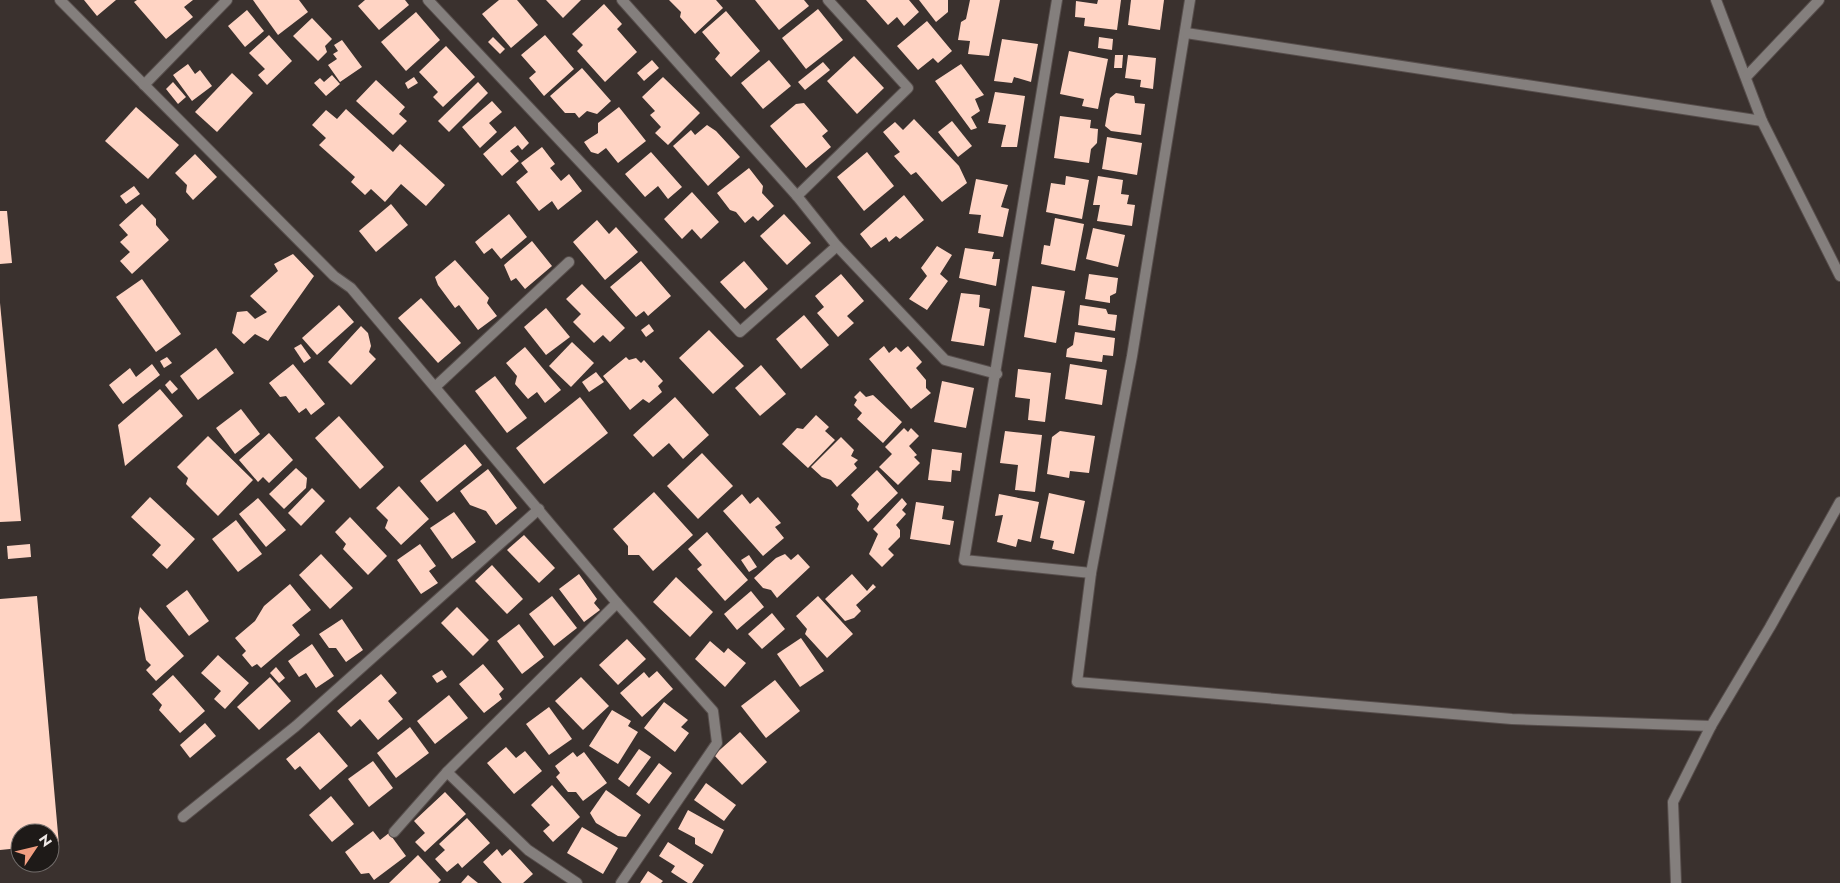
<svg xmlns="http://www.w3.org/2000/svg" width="1840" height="883" font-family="Jost,sans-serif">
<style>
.building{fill:#ffd4c4}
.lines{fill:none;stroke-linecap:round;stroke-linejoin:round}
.minor-casing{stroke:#574e4c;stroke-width:12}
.minor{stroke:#847f7d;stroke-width:10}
</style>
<rect width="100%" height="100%" fill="#3a312e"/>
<g class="building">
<path d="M84 0H116L97 16Z"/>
<path d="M137 0H193L184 7 193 17 166 39 134 2Z"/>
<path d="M253 0H299L308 12 278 35Z"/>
<path d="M365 0H405L409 5 379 30 358 6Z"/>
<path d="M499 0H517L538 25 511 48 482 14Z"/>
<path d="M546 0H581L563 18Z"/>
<path d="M669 0H716L723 8 695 34 680 17 681 12Z"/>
<path d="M755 0H804L809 6 779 30Z"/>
<path d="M866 0H909L919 12 904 26 897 17 888 25Z"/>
<path d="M919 0H948V12L936 22Z"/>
<path d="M970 0H1000L989 56 968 54 970 41 958 40 961 22 966 19Z"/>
<path d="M1098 0H1121L1117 30 1084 26 1085 18 1075 17 1076 1 1097 4Z"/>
<path d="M1131 0H1164L1160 30 1128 25Z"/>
<path d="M604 4 622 24 617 29 637 52 605 82 577 51 583 45 572 34Z"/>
<path d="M818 9 843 40 806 69 782 38Z"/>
<path d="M247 10 264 31 245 47 228 26Z"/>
<path d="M726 11 760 51 731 77 715 59 720 53 702 32Z"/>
<path d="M416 12 440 40 406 71 381 42Z"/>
<path d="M312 18 332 39 325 46 327 52 318 61 293 36Z"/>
<path d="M927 21 952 51 938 63 933 58 918 70 897 46Z"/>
<path d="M269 35 292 61 267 85 258 75 265 69 249 53Z"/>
<path d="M545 35 574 69 544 96 529 78 536 72 521 55Z"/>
<path d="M493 37 505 49 500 54 488 42Z"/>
<path d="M1099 37 1113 39 1112 50 1098 48Z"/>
<path d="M1002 39 1038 44 1031 82 1014 77 1012 83 994 81Z"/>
<path d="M342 40 362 67 340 82 328 65 337 59 333 54 338 51 334 45Z"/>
<path d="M446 46 475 77 443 107 433 97 438 92 419 72Z"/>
<path d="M1069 51 1108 59 1098 109 1082 106 1084 99 1060 94Z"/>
<path d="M1115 55H1123L1122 68H1114Z"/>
<path d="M1128 55 1156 58 1153 89 1140 87 1141 80 1125 78Z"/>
<path d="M854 56 884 88 857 114 827 81Z"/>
<path d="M652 60 659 68 644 81 637 73Z"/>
<path d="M769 60 791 86 763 109 741 83Z"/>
<path d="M823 62 830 70 805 90 798 82Z"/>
<path d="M188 64 195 74 200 70 212 86 192 101 173 75Z"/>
<path d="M961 64 984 95 975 99 980 111 971 117 977 128 971 130 935 81Z"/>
<path d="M582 68 611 101 597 114 587 111 579 118 575 113H565L550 96Z"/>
<path d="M232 73 253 93 217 132 195 112Z"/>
<path d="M332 75 340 84 326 96 314 83 320 78 324 82Z"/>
<path d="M414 77 418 83 408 89 405 83Z"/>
<path d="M663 77 700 113 668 145 655 133 661 127 650 115 655 111 642 97Z"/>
<path d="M376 80 405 107 399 114 407 121 393 135 356 101Z"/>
<path d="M173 82 186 97 178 104 166 89Z"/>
<path d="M478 82 488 93 449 132 438 121Z"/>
<path d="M995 92 1025 96 1017 147H1001L1006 125 988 123Z"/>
<path d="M1116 93 1134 96 1135 103 1145 104 1141 135 1111 131 1105 126 1110 98Z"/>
<path d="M492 101 502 112 489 123 497 132 480 148 462 127Z"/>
<path d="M804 103 828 131 822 136 831 147 806 168 770 126 796 104Z"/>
<path d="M136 107 179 145 148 179 105 141Z"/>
<path d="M619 107 646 141 618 163 606 148 598 154 591 152 584 142 598 133V123Z"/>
<path d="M346 109 393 152 400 144 445 185 426 206 401 184 385 202 371 189 365 195 351 182 355 177 319 145 326 138 312 125 326 110 337 119Z"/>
<path d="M1060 116 1091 120 1090 128 1098 129 1097 143 1091 149 1089 163 1054 158Z"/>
<path d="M914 119 959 166 967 183 942 202 916 172 911 175 894 156 900 152 883 132 895 122 903 130Z"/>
<path d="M952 121 972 146 958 157 938 132Z"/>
<path d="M707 125 716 131 740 157 708 186 673 146 691 130 695 135Z"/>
<path d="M515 126 529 143 522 150 518 145 510 151 519 161 502 176 483 154Z"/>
<path d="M1107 137 1142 143 1137 175 1102 169Z"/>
<path d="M542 147 555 164 550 168 561 181 569 174 582 191 558 210 552 201 539 211 516 182 528 172 521 163Z"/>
<path d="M651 152 682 187 668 199 658 186 645 197 625 174Z"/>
<path d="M867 152 894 186 864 211 837 177Z"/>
<path d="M195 154 217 177 193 200 186 192 187 185 175 173Z"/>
<path d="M749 168 763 186 762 193 774 206 758 221 753 216 745 223 736 212 730 210 717 193Z"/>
<path d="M1066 176 1089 180 1082 219 1046 212 1051 183 1065 185Z"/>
<path d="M1098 176 1123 180 1121 194 1129 195 1127 204 1135 205 1132 226 1097 221 1100 205H1093Z"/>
<path d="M976 179 1008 185 1001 207 1009 209 1003 237 978 233 981 215 969 214Z"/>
<path d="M134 186 140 194 126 204 120 196Z"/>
<path d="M692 192 719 222 701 239 692 229 682 239 664 219Z"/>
<path d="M904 195 924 220 900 239 896 236 889 242 886 237 871 248 860 234Z"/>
<path d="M142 204 156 219V225L169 240 132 274 120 261 130 252 120 242 128 235 119 225Z"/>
<path d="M391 204 408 225 376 252 359 231Z"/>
<path d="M0 211H7L12 263 0 264Z"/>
<path d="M509 214 527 237 501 259 492 248 484 254 475 242Z"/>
<path d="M784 214 811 243 787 265 760 236Z"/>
<path d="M1055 218 1084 224 1075 271 1041 264 1044 245 1050 246Z"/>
<path d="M597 220 609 234 616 227 638 252 605 280 573 242Z"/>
<path d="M1093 228 1125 235 1118 267 1086 259Z"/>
<path d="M532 241 552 266 525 289 516 278 511 281 504 265Z"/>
<path d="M937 246 952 255 940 274 948 281 927 310 909 299 927 276 921 268Z"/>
<path d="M965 248 994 252 992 259H1000L996 286 959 278Z"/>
<path d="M293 254 314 276 268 341 255 334 244 344 232 333 237 312 247 311 255 319 267 312 250 296 278 271 274 264Z"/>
<path d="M455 260 489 298 487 303 497 316 478 330 459 305 455 308 438 285 435 277Z"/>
<path d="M641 261 671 296 648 316 644 311 636 317 610 287Z"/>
<path d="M744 261 768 289 745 309 720 282Z"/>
<path d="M841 274 864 301 847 316 854 323 838 337 817 313 824 307 815 296Z"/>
<path d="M1089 274 1118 278 1116 293 1110 296V303L1085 299Z"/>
<path d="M142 279 181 334 156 352 116 297Z"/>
<path d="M582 284 625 328 610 342 603 335 594 343 573 322 581 314 566 299Z"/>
<path d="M1032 286 1065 291 1056 343 1024 337Z"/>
<path d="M961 293 980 295 979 307 990 309 984 346 951 341Z"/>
<path d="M421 298 461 343 438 363 398 318Z"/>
<path d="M0 303 21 521 0 522Z"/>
<path d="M339 305 354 322 317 355 302 338Z"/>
<path d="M1080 305 1106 309 1108 314 1117 315 1115 331 1078 325Z"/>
<path d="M546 308 570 337 546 355 524 327Z"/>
<path d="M804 315 829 345 801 369 776 339Z"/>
<path d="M649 324 654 331 646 337 641 330Z"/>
<path d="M361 326 368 333 371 346 369 352 376 359 351 385 328 362Z"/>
<path d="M709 330 744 366 713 394 679 358Z"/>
<path d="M1075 332 1115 338 1113 356 1103 355 1102 362 1066 357 1067 349 1073 345Z"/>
<path d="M572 342 594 363 571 387 549 366Z"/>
<path d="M301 344 311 358 304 363 294 348Z"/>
<path d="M884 346 889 353 896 347 901 352 908 346 922 362 916 368 926 380V388L931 393 911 409 869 359Z"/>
<path d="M525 347 561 390 545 403 537 392 528 399 515 384 517 376 506 363Z"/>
<path d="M216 348 234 373 198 400 180 376Z"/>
<path d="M167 357 172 363 164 368 160 361Z"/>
<path d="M626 357 629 360 636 358 641 363 644 360 663 381 658 386 662 392 649 403 643 399 630 410 603 376Z"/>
<path d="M152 364 160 375 123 404 109 385 130 368 136 377Z"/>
<path d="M293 364 325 404 311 415 306 408 299 413 286 396 280 397 269 383Z"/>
<path d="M1070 364 1107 370 1102 405 1065 399Z"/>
<path d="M761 365 786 394 760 416 735 388Z"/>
<path d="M1018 369 1051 373 1045 422 1028 420 1030 399 1015 397Z"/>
<path d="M596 372 604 382 589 392 582 382Z"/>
<path d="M495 376 527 418 507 433 475 391Z"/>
<path d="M170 380 178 389 172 394 165 385Z"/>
<path d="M942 381 974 388 966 428 934 422Z"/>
<path d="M160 389 183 416 125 466 118 425Z"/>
<path d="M860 391 866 397 873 395 902 422 883 443 857 419 862 413 854 405 857 400 854 397Z"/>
<path d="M580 397 608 433 544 484 516 448Z"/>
<path d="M675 397 709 435 683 459 669 443 653 457 633 435Z"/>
<path d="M241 409 260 434 235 454 216 428Z"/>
<path d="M816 415 829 427 825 431 835 440 808 468 782 444 797 428 803 429Z"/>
<path d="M339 416 384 467 360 489 315 438Z"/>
<path d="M904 428 908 432 911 428 919 436 909 446 917 455 914 457 920 463 898 485 879 467 892 454 885 447Z"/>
<path d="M1005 431 1042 435 1035 492 1015 490 1018 465 1000 463Z"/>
<path d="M1060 431 1095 436 1089 473 1070 471 1069 478 1047 474 1052 437Z"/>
<path d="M269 433 293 460 269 483 263 477 258 482 239 460Z"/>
<path d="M208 436 253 480 218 516 186 484 188 478 177 467Z"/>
<path d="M841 437 854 450 851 456 858 460 854 464 857 468 837 487 831 480 822 477 811 467Z"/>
<path d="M465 444 482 465 437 502 420 481Z"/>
<path d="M932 449 962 453 960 471 952 470 951 482 928 480Z"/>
<path d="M702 453 733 486 698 519 667 486Z"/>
<path d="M296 468 307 478 306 488 284 509 269 494Z"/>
<path d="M488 469 517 508 496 525 486 511 470 505 460 491Z"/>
<path d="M877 470 898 493 868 522 857 509 859 504 851 495Z"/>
<path d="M399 486 429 519 401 545 385 528 388 520 376 508Z"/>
<path d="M312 488 325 501 301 526 288 513Z"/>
<path d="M654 492 693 535 653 571 639 555H628V546L613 529Z"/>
<path d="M1049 493 1085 501 1074 554 1052 549 1054 541 1040 538Z"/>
<path d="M742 494 750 504 758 497 781 523 775 527 784 538 763 556 723 511Z"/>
<path d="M999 494 1039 502 1031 542 1018 539 1016 547 997 542 1003 515 995 516Z"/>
<path d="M150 497 195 539 167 569 152 555 161 545 131 517Z"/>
<path d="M258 498 286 530 266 547 239 514Z"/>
<path d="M902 498 907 504 902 510 906 514 896 525 900 530V537L888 549 894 555 882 567 869 554 878 534 873 529Z"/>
<path d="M916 502 944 506 942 519 954 521 950 545 910 539Z"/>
<path d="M454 512 476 542 452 559 430 528Z"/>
<path d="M350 517 387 556 368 575 343 549 346 544 335 532Z"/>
<path d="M236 520 262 554 238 572 212 539Z"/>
<path d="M707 532 748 580 725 601 697 569 702 565 688 549Z"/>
<path d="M524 535 555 568 539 583 507 550Z"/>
<path d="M30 544 31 557 8 559 7 546Z"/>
<path d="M420 544 436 566 429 571 438 583 421 594 397 560Z"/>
<path d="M321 554 353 588 330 609 299 575Z"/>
<path d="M785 554 791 560 798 554 810 567 777 598 771 590 763 588 754 578 776 558Z"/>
<path d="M749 555 757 567 749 572 741 560Z"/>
<path d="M492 565 523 599 507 614 475 581Z"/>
<path d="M579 574 597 599 594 603 600 610 584 622 559 589Z"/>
<path d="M852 574 867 591 873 584 876 587 856 605 861 611 854 618 845 621 825 599Z"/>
<path d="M676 577 713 612 690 637 653 602Z"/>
<path d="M290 584 311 610 292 625 300 635 261 668 257 664 252 667 242 655 246 651 235 638 255 621 264 606Z"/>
<path d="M187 590 209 621 189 636 166 606Z"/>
<path d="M751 591 764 607 737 630 724 614Z"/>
<path d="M37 596 59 845H50V833H20V848L0 850V599Z"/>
<path d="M552 596 577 628 554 646 529 614Z"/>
<path d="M818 596 853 634 827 658 805 634 807 629 796 616Z"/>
<path d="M140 607 184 656 156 681 146 670 151 665 146 660 138 618Z"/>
<path d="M457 607 489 640 473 656 441 623Z"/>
<path d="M772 613 785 629 762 649 748 634Z"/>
<path d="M342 619 363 650 346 662 336 648H329L319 634Z"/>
<path d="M519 624 544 657 522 674 497 641Z"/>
<path d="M801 638 824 671 800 687 777 654Z"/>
<path d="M627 639 646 659 618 685 599 665Z"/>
<path d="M710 641 724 653 728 648 746 663 725 687 695 659Z"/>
<path d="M312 644 334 676 316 688 306 673 299 677 288 661Z"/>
<path d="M218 655 249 683 225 709 214 699 221 691 201 673Z"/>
<path d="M483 664 504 689 499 694 502 699 484 713 459 684Z"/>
<path d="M276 667 285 678 279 683 270 673Z"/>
<path d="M442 670 447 677 437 683 432 676Z"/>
<path d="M657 671 673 689 642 717 620 693 644 672 649 678Z"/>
<path d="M381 674 397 693 388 701 403 719 378 740 360 719 351 727 337 711Z"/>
<path d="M173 675 205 711 180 733 159 710 162 705 152 694Z"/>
<path d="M270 677 291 701 259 730 237 707Z"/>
<path d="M581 677 609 706 583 730 555 701Z"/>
<path d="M775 680 800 711 766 738 741 706Z"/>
<path d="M449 695 468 718 435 744 417 721Z"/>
<path d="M664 702 688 720 681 727 689 733 675 752 644 728Z"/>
<path d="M549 707 572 739 549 755 526 724Z"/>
<path d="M612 710 631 721 628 726 638 732 618 764 589 746Z"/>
<path d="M205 723 216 736 190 758 180 745Z"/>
<path d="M410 727 429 753 396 778 377 753Z"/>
<path d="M319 732 348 766 320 790 300 766 295 770 286 759Z"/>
<path d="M740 732 767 762 742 785 714 755Z"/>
<path d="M506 747 516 758 525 751 542 771 514 794 487 763Z"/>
<path d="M639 749 651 757 629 787 618 779Z"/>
<path d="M573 752 577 757 584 752 607 783 583 801 576 792H568L556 777 560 773 555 766Z"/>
<path d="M373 761 393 788 369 807 348 779Z"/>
<path d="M659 763 672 773 649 804 636 794Z"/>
<path d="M706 783 736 805 724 821 694 800Z"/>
<path d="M552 785 580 817 553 842 543 831 550 825 531 805Z"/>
<path d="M606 790 641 815 626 837 618 836 596 823 590 813Z"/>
<path d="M445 792 466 814 425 852 415 842 425 833 414 821Z"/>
<path d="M331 796 354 824 332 842 309 815Z"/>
<path d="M688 810 724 830 712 854 695 844V838L678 829Z"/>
<path d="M467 818 490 843 462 868 458 863 447 872 435 859 445 850 439 844Z"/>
<path d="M582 827 618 848 603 874 567 853Z"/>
<path d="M373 831 380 840 389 833 406 856 374 880 369 873 361 874 345 852Z"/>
<path d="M668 842 704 865 692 883H688L671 872 675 866 659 856Z"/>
<path d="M497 849 502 856 510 849 533 874 523 883H502L483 862Z"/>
<path d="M418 855 441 880 438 883H389Z"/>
<path d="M648 871 663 881 661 883H640Z"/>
<path d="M468 875 478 883H461Z"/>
</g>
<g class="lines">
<defs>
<g id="minor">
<path d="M60 0 334 276 351 288 617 603 713 711 717 743 621 883"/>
<path d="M428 0 740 332 837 246"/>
<path d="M622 0 797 196 837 246 945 360 997 374"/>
<path d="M1057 0 964 560 1091 573"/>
<path d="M1190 0 1132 356 1091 573 1077 682 1512 719 1711 726"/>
<path d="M1716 0 1762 121 1840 276"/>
<path d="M1186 33 1762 121"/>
<path d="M1746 77 1819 0"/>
<path d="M144 85 227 0"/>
<path d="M797 196 908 88 828 0"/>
<path d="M435 387 569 262"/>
<path d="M447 772 617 603"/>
<path d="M183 817 296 726 539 509"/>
<path d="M394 832 447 772 528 850 577 883"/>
<path d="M1676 883 1673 802 1711 726 1770 627 1840 502"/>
</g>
</defs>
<use href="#minor" class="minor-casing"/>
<use href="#minor" class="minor"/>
</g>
<g transform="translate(35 848) rotate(55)"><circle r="24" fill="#1e1a18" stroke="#726d6b"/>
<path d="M0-4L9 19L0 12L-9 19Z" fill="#f39f82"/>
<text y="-8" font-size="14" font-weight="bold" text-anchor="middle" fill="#efe9e7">N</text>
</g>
</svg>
